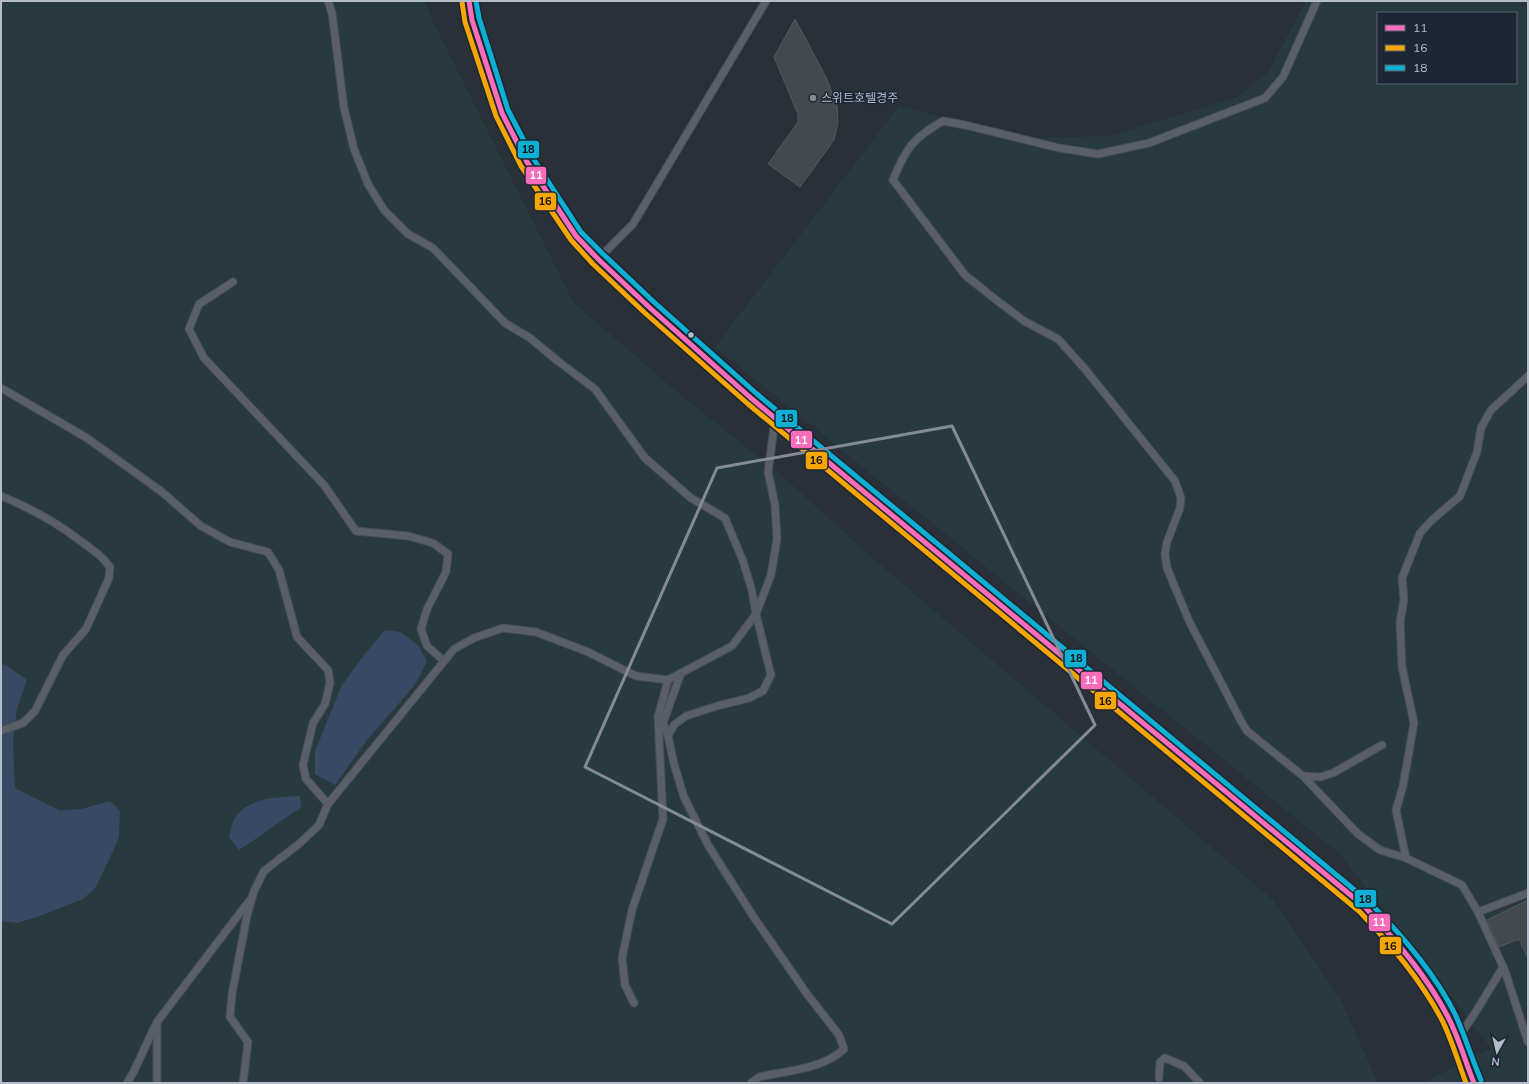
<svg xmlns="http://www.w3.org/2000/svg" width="1529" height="1084" font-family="Mulish,'Noto Sans KR',sans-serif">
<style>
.green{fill:#273a3e;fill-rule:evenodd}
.water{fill:#384963}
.building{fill:#444950;stroke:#52575f}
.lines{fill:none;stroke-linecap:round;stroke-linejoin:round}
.service-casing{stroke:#484c53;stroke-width:9}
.tertiary-casing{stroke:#484c53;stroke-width:20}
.service{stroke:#5a5e66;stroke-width:7}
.tertiary{stroke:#5a5e66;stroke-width:18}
.bus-1-casing{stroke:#1d2633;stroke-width:8}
.bus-2-casing{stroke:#1d2633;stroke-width:8}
.bus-3-casing{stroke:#1d2633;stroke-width:8}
.bus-1{stroke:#fb6dba;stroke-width:5}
.bus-2{stroke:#f7a600;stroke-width:5}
.bus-3{stroke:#0dafd3;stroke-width:5}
.marked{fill:none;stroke:#848b96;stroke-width:3;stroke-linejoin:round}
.poi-dot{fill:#848b96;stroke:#1d2633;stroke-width:1.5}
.bus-dot{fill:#b4bcc9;stroke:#1d2633;stroke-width:1.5}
.labels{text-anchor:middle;stroke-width:3;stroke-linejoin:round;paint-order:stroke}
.poi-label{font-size:12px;fill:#b4bcc9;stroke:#1d2633;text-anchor:start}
.line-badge{stroke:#1d2633;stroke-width:1.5}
.badge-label{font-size:11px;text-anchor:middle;font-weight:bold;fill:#fff}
.pale-badge-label{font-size:11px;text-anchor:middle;font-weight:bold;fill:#111}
</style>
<rect width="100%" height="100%" fill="#2a3038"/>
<g class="green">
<path d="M1 1H425L434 24 573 302 684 398 778 472 869 555 1272 899 1340 998 1378 1083H1Z"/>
<path d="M1306 1H1528V1083H1423L1491 1048 1340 854 715 347 899 106 1024 138 1110 136 1237 97 1269 71ZM1378 13H1516V83H1378Z"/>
</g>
<g class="water">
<path d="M385 630 401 632 419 646 427 662 414 686 367 740 335 785 315 774V751L342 685 364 655Z"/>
<path d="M1 664 6 665 27 680 17 708 13 743 15 788 59 810 81 809 110 801 120 811 119 837 113 851 96 887 83 899 37 917 17 923 1 921Z"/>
<path d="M300 796 301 808C279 821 260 837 239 850L229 837C231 831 232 821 236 816 251 797 278 797 300 796Z"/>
</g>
<g class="building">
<path d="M795 19 826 77 837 106 838 123 834 140 800 187 768 164 798 122V114L774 57Z"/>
<path d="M1528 900V958L1519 939 1499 947 1487 920Z"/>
</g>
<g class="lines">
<defs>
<g id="service">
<path d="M328 1 332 13 344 108 354 149 368 184 384 210 408 234 433 248 505 323 530 338 559 362 595 389 645 458 691 498 725 518 743 561 752 591 756 614 771 675 763 691 749 698 717 706 686 716 674 725 668 736 663 723 681 673"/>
<path d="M598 259 633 224 766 1"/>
<path d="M233 282 199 304 189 329 204 358 324 485 356 531 408 536 433 543 448 554 446 572 427 609 421 629 427 646 444 661"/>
<path d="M1528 376 1491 410 1481 428 1477 452 1460 496 1432 520 1420 533 1402 578 1404 600 1400 622 1402 667 1414 723 1403 786 1396 810 1406 858 1462 885 1478 912 1505 971 1528 1042"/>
<path d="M1 388 87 438 162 492 201 526 230 542 268 552 279 570 297 637 328 670 330 683 325 704 313 723 303 765 306 779 328 804"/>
<path d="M1 496C31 508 56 522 82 542 93 550 102 556 110 567L109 578 86 629 63 655 35 711 23 723 1 731"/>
<path d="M668 736 674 764 684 797 708 845 753 916 807 994 839 1035 844 1049C824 1069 785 1071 759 1077L751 1083"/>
<path d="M1382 745 1333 773 1320 777 1303 776 1358 834 1380 850 1406 858"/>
<path d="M1303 776 1247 731 1241 721 1189 621 1167 568 1165 554 1167 542 1180 508 1181 498 1175 481 1085 369 1058 339 1024 321 995 299 965 275 893 180C906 148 913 138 943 121L965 125 1059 148 1098 154 1149 143 1265 98 1283 77 1317 1"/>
<path d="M1478 912 1528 893"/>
<path d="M634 1003 625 985 622 958 632 910 663 819 658 717 668 680"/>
<path d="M1458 1038 1475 1013 1503 967"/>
<path d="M1159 1078 1160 1062 1165 1058 1184 1066 1200 1083"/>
<path d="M127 1083 134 1071 155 1026"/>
<path d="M157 1083V1022L249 901"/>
<path d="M243 1083 248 1042 230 1017 232 994 247 916 254 891 264 871 300 843 319 825 328 804 454 649 474 638 503 628 536 632 588 652 636 676 668 680 732 646 756 614 771 575 777 539 775 505 768 472 775 420"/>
</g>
<path id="tertiary" d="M469 1 472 20 502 113 527 162 576 236 598 259 650 308 752 399 1365 907C1396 940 1427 976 1448 1017 1458 1038 1465 1061 1474 1083"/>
</defs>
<use href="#service" class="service-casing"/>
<use href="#tertiary" class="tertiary-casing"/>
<use href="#service" class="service"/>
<use href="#tertiary" class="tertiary"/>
<defs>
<path id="bus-1" d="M469 1 472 20 502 113 527 162 576 236 598 259 650 308 752 399 1365 907C1396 941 1427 976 1448 1017 1459 1038 1465 1061 1474 1083"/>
<path id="bus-2" d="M462 2 465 22 496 116 521 166 571 240 593 264 645 313 748 404 1360 912C1391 945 1421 980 1442 1020 1452 1040 1458 1062 1466 1083"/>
<path id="bus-3" d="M476 1 479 18 508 110 533 158 581 232 603 254 655 303 757 394 1369 902C1402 935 1434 972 1455 1014 1465 1036 1472 1059 1481 1080"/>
</defs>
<use href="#bus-1" class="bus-1-casing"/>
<use href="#bus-2" class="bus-2-casing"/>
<use href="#bus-3" class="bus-3-casing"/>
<use href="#bus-1" class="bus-1"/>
<use href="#bus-2" class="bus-2"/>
<use href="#bus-3" class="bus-3"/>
</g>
<path class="marked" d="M952 426 1095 725 892 924 585 767 717 468Z"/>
<circle class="poi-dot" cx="813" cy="98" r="4"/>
<circle class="bus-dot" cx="691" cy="335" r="3.5"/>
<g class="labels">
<g class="poi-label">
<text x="821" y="102">스위트호텔경주</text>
</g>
</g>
<g class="line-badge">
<rect x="517" y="140" width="23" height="19" rx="4" fill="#0dafd3"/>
<rect x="525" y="166" width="22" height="19" rx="4" fill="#fb6dba"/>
<rect x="534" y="192" width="23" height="19" rx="4" fill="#f7a600"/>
<rect x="775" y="409" width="23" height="19" rx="4" fill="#0dafd3"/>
<rect x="790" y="430" width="23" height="19" rx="4" fill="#fb6dba"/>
<rect x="805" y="451" width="23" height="19" rx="4" fill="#f7a600"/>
<rect x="1064" y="649" width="23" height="19" rx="4" fill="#0dafd3"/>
<rect x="1080" y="671" width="23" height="19" rx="4" fill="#fb6dba"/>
<rect x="1094" y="691" width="23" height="19" rx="4" fill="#f7a600"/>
<rect x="1354" y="889" width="23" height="19" rx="4" fill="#0dafd3"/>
<rect x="1368" y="913" width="23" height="19" rx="4" fill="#fb6dba"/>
<rect x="1379" y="936" width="23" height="19" rx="4" fill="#f7a600"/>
</g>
<g class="badge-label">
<text x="536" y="179">11</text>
<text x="801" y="444">11</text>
<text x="1091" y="684">11</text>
<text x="1379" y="926">11</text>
</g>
<g class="pale-badge-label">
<text x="528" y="153">18</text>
<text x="545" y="205">16</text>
<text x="787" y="422">18</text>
<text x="816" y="464">16</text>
<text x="1076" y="662">18</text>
<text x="1105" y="705">16</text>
<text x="1365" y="903">18</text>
<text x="1390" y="950">16</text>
</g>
<rect width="1529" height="1084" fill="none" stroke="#b4bcc9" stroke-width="4"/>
<rect x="1377" y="12" width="140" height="72" fill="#1d2633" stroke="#59626f"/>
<rect x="1385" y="25" width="20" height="6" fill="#fb6dba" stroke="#59626f"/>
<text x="1413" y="32" font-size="12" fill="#b4bcc9">11</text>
<rect x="1385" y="45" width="20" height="6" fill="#f7a600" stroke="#59626f"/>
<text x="1413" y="52" font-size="12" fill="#b4bcc9">16</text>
<rect x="1385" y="65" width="20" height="6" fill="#0dafd3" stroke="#59626f"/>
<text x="1413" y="72" font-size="12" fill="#b4bcc9">18</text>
<g transform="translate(1497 1052) rotate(188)" stroke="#1d2633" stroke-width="3" paint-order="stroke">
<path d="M0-3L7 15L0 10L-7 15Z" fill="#b4bcc9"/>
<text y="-6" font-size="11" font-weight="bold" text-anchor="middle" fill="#b4bcc9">N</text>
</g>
</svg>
